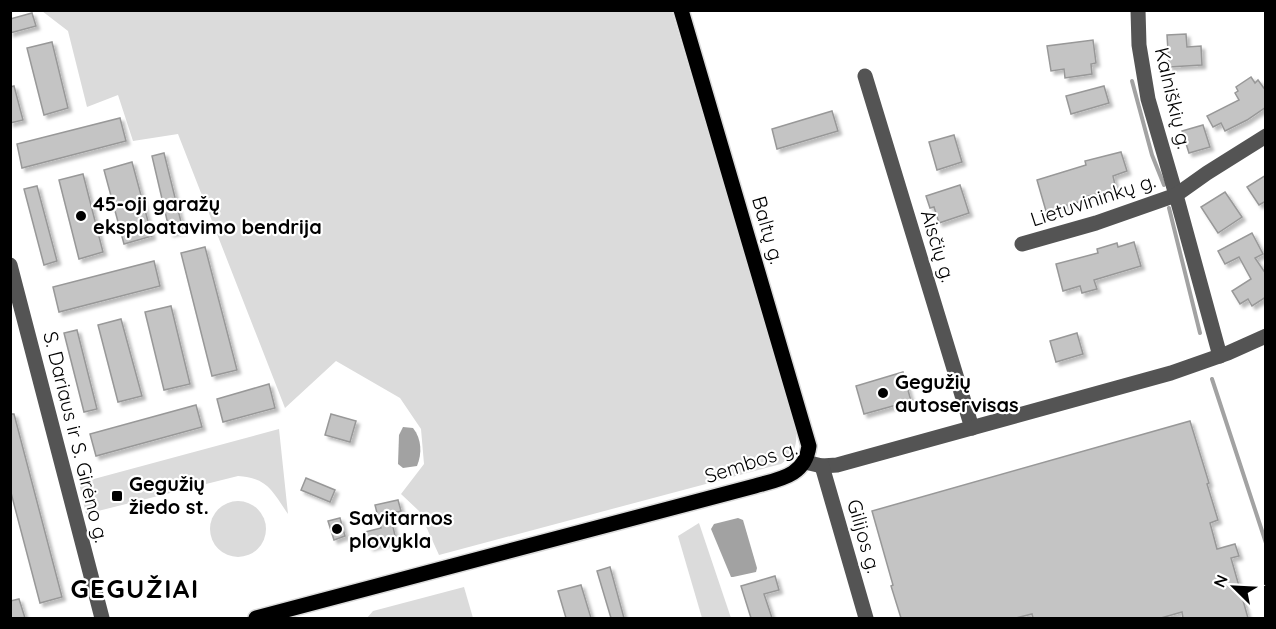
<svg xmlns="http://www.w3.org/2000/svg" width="1276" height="629" font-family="Quicksand,sans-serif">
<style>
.green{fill:#dbdbdb}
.water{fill:#a2a2a2}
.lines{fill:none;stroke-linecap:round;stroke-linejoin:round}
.stream{stroke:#a2a2a2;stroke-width:4}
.building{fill:#c4c4c4;stroke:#989898;stroke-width:1.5;filter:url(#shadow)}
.major-casing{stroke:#dbdbdb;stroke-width:18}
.minor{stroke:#545454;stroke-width:15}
.major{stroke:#000;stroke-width:15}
.poi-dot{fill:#000;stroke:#fff;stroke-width:2}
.labels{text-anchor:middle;stroke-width:4.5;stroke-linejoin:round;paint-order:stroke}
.street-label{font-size:20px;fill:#000;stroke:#fff}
.poi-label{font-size:20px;font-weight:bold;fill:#000;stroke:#fff;text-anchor:start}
.district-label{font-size:26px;font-weight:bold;letter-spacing:1.5px;fill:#000;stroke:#fff}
</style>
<defs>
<filter id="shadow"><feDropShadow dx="3.5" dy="3.5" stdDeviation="1.5" flood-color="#0004"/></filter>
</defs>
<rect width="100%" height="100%" fill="#fff"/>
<g class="green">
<path d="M42 11H672L795 424C798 440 797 454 781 464L439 555 419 511 401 494 424 464 421 429 400 398 336 361 285 408 178 134 133 141 118 95 87 107 68 31Z"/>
<path d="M279 429 288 514C272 491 268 478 238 476L86 514 79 483Z"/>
<circle cx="238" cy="529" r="28"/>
<path d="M699 523 731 618H702L678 536Z"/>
<path d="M464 587 473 618H367L373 611Z"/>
</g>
<g class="water">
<path d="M403 427 413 428C422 439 422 454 417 466L403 468 398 464 399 435Z"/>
<path d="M738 518 743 520 757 568 756 572 733 577H731L711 529 714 524Z"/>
</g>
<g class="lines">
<g class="stream">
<path d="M1132 81 1152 155 1164 185"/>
<path d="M1169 208 1200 333"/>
<path d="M1212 379 1266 543"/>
</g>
</g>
<g class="building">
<path d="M32 13 36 26 10 33V19Z"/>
<path d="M1186 34 1187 47 1201 46 1202 65 1169 67 1167 35Z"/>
<path d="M1093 40 1096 63 1091 64 1092 74 1065 78 1064 69 1051 71 1047 46Z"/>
<path d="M52 42 68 108 44 115 27 48Z"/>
<path d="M1251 77 1255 83 1258 80 1266 91V107L1247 120 1225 131 1221 123 1213 127 1207 116 1239 100 1235 93 1238 91 1236 87Z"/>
<path d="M14 86 23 120 10 123V87Z"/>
<path d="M1104 86 1109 103 1071 114 1066 96Z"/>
<path d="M832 111 838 131 777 149 772 129Z"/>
<path d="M120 118 126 141 22 168 17 144Z"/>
<path d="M1203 125 1210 147 1189 153 1182 131Z"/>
<path d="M954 135 962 162 937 170 929 142Z"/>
<path d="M1121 152 1127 171 1113 176 1116 189 1085 197 1086 200 1046 211 1037 180 1086 165 1085 161Z"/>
<path d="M164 153 183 230 170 233 152 156Z"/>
<path d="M132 162 152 236 124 244 104 170Z"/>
<path d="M83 174 103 252 79 259 59 180Z"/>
<path d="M1266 175V201L1259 205 1247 187Z"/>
<path d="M960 185 969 213 939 223 934 207 930 208 926 196Z"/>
<path d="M37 186 57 261 44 265 24 189Z"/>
<path d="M1225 192 1242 217 1218 233 1201 207Z"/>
<path d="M1252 233 1263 254 1255 258 1266 274V297L1252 306 1248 299 1240 304 1232 291 1251 279 1239 257 1225 264 1218 251Z"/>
<path d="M1134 242 1141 266 1094 280 1097 289 1082 293 1080 286 1063 291 1056 264 1098 253 1097 249 1117 243 1118 247Z"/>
<path d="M205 247 237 370 212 376 181 253Z"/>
<path d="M154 261 160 286 59 312 53 287Z"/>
<path d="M171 306 190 384 164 390 145 312Z"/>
<path d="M121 319 142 396 118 402 98 325Z"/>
<path d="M77 330 97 409 84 412 64 333Z"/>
<path d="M1077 333 1083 354 1056 362 1050 341Z"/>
<path d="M903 372 911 401 864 414 856 386Z"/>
<path d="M269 384 275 408 223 422 217 399Z"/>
<path d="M196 405 202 427 96 456 90 434Z"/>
<path d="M10 414H14L62 597 40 603 10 489Z"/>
<path d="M331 414 356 421 350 442 325 435Z"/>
<path d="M1190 421 1209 483 1207 484 1218 520 1210 523 1217 549 1235 544 1239 556 1231 558 1248 618H1183L1182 612 1161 618H1033L1032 614 1016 618H901L891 586 893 585 872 511Z"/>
<path d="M306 478 335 490 330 502 301 490Z"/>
<path d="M398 500 401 511 390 514 396 540 370 547 365 532 381 528 375 505Z"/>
<path d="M340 518 345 536 334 540 328 521Z"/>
<path d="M610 567 624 618H611L597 571Z"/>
<path d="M775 576 779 590 764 594 772 618H751L741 586Z"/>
<path d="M581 585 591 618H566L558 591Z"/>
<path d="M19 599 25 618H10V601Z"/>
</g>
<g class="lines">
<defs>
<path id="major" d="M256 618 755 486C780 479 805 476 809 446L681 10"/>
</defs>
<use href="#major" class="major-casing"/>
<g class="minor">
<path d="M865 76 972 428"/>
<path d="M1022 244 1096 223 1176 195 1148 99 1139 45 1138 10"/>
<path d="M10 265 102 618"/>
<path d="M1220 356 1176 195 1207 173 1266 136"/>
<path d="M805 462 822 466 837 465 1171 373 1228 353 1266 336"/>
<path d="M822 466 866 618"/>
</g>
<use href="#major" class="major"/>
</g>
<g class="poi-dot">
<circle cx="81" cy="216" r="6"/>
<circle cx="883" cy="393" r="6"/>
<rect x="111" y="490" width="12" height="12" rx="3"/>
<circle cx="337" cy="529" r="6"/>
</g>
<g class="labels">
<g class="street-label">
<text transform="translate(1173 98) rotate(77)" y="7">Kalniškių g.</text>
<text transform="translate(1093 200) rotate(-18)" y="7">Lietuvininkų g.</text>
<text transform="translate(768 230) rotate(74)" y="7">Baltų g.</text>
<text transform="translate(938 246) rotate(73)" y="7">Aisčių g.</text>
<text transform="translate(76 437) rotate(76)" y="7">S. Dariaus ir S. Girėno g.</text>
<text transform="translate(751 462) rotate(-18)" y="7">Sembos g.</text>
<text transform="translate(864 536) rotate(74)" y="7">Gilijos g.</text>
</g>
<g class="poi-label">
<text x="93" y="211">45-oji garažų<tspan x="93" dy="23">eksploatavimo bendrija</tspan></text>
<text x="895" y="389">Gegužių<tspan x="895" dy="23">autoservisas</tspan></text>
<text x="129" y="491">Gegužių<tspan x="129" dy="23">žiedo st.</tspan></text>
<text x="349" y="525">Savitarnos<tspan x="349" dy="23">plovykla</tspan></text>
</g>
<g class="district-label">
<text x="135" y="598">GEGUŽIAI</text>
</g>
</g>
<rect width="1276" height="629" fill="none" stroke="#000000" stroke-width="24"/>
<g transform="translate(1234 587) rotate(294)" stroke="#ffffff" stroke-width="4.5" paint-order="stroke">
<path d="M0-4.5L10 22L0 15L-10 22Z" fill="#000000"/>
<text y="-9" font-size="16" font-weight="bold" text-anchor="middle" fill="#000000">N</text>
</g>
</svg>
